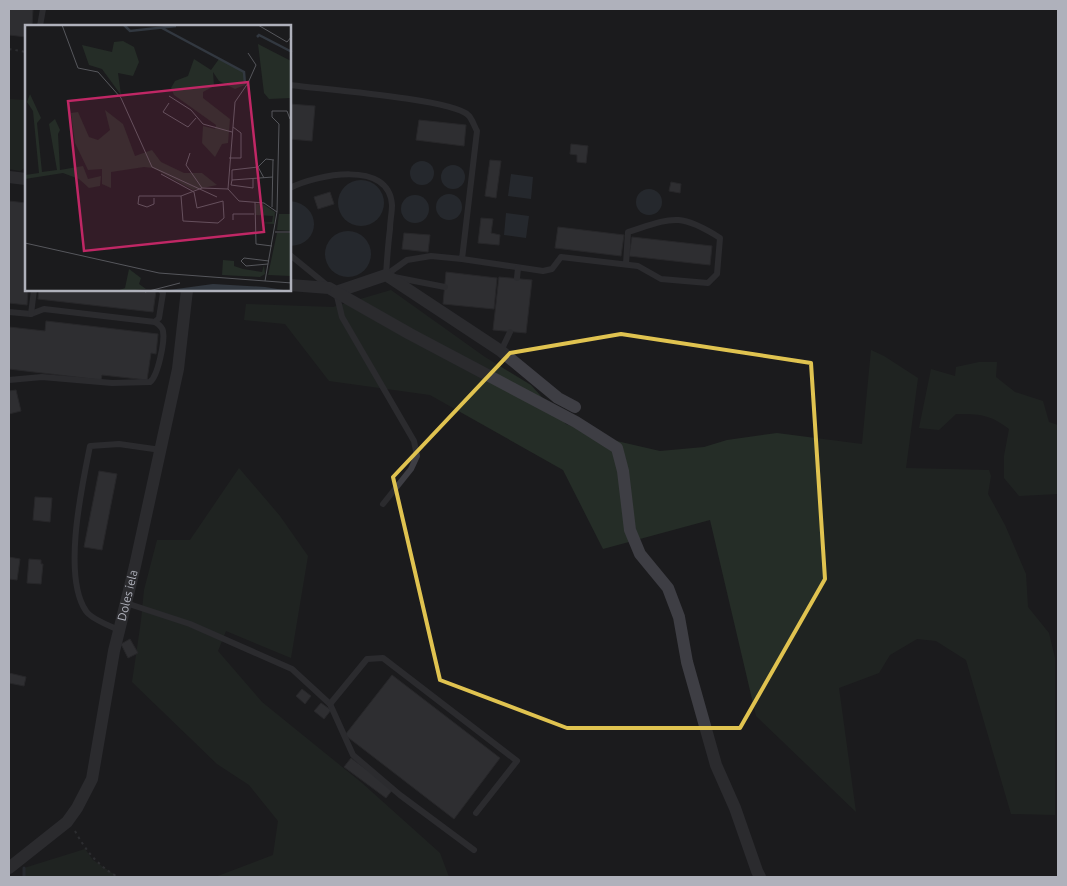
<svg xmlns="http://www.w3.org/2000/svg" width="1067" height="886" font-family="Ubuntu,sans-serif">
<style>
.green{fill:#252d27}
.water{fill:#323840}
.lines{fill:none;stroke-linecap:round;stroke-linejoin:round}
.stream{stroke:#323840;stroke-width:3}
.building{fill:#45464a;stroke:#363539}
.path{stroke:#424348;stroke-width:2;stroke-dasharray:2.5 4;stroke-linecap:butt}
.lane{stroke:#3e3e44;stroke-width:6}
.street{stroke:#3e3e44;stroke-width:12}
.marked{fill:none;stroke:#e0c350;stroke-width:4;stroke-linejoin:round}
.labels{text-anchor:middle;stroke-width:4;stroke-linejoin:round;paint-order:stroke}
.street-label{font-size:12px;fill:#afb1bb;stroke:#161618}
.inset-river{fill:none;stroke:#323840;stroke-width:2.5}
.inset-road{fill:none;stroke:#56575c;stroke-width:1}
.view{fill:#c02765;fill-opacity:0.15;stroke:#c02765;stroke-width:2.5}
.inset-edge{fill:none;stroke:#afb1bb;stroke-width:2.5}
</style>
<rect width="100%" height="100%" fill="#1b1b1d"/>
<g class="green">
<path d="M9 99 26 100V167L20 171 9 169Z"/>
<path d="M391 290 485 357 531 385 566 424 608 439 660 451 704 447 727 440 777 433 862 444 871 350 884 356 918 378 906 468 989 470 991 476 988 494 1005 525 1026 574 1028 607 1049 633 1055 658V815L1011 814 966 660 936 641 917 639 890 655 879 673 839 688 856 812 756 716 710 520 603 549 563 470 430 395 329 381 285 324 244 320 246 304 333 307Z"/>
<path d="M979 362H997L996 377 1015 392 1043 401 1049 422 1058 425V494L1019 496 1004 478V456L1009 429C989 414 980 414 956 414L939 430 919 428 931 369 955 376 956 367Z"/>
<path d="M239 468 280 516 308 556 291 658 226 631 218 651 262 702 362 783 440 853 449 877H215L273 855 278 821 249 785 217 764 132 682 141 621 144 590 157 540H190Z"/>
<path d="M85 849 93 860 118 877H24V868Z"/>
</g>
<g class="water">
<circle cx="422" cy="173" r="12"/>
<circle cx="453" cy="177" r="12"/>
<path d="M511 174 533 177 531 199 508 196Z"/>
<circle cx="361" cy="203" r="23"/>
<circle cx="649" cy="202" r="13"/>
<circle cx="449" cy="207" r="13"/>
<circle cx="415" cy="209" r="14"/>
<path d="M290 201C322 204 322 245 290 246Z"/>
<path d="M506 213 529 216 526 238 504 235Z"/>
<circle cx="348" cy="254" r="23"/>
</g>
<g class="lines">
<path class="stream" d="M24 877V868"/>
</g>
<g class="building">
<path d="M9 9H33L32 26H26V37L9 35Z"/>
<path d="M290 104 315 106 312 141 290 139Z"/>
<path d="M419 120 466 125 464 146 416 140Z"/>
<path d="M571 144 588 146 586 163 577 162V155L570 154Z"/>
<path d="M490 160 501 161 496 198 485 196Z"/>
<path d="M671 182 681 184 680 193 669 191Z"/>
<path d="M330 192 334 204 318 209 314 197Z"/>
<path d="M9 201 26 203V290H28L27 305 9 303Z"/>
<path d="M481 218 493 219 491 233 500 235 499 245 478 243Z"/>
<path d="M558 227 624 235 621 256 555 248Z"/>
<path d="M404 233 430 235 428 252 402 249Z"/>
<path d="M632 237 712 246 710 265 629 256Z"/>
<path d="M446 272 497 278 494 309 443 304Z"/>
<path d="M499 277 532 280 526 333 493 330Z"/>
<path d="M39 290H147L156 291 153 312 38 299Z"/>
<path d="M46 321 158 334 156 354 151 353 147 380 102 375 101 380 9 369V327L45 331Z"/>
<path d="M16 390 21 411 9 414V391Z"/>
<path d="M99 471 117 474 102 550 84 547Z"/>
<path d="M35 497 52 498 50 522 33 520Z"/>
<path d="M9 557 20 559 17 580 9 579Z"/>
<path d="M29 559 41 560V564H43L41 584 27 583Z"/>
<path d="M130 639 138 653 128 658 121 644Z"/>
<path d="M9 673 26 677 24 686 9 683Z"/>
<path d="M392 675 500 758 454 819 345 735Z"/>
<path d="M302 689 311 696 305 704 296 696Z"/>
<path d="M321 703 331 710 324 719 314 711Z"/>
<path d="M351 758 393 789 386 798 344 767Z"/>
</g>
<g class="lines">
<g class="path">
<path d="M9 49 26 52"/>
<path d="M75 831C86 851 98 866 118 877"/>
</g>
<g class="lane">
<path d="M40 26 43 9"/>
<path d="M290 85C319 89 452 99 468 115 472 118 474 126 477 131L462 259 431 256 407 260 386 275"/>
<path d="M290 188C316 175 389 159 392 205 392 213 390 221 390 229 388 244 387 260 386 275"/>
<path d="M290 255 328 286"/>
<path d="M462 259 543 271 552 269 561 257 638 266 661 279 708 283 717 274 720 238C679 212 672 218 628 232L626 264"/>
<path d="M394 277 445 287"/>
<path d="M517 278 518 268"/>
<path d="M336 292 342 317 414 441 417 456 411 469 383 504"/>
<path d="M9 312 31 314 44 309 155 322 159 318 163 293 161 290"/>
<path d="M31 314 34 290"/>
<path d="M501 351 510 332"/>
<path d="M9 380 42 377 112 383 150 382C158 376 165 341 163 331 162 326 158 324 155 322"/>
<path d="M126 603 190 624 292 669 330 704 353 755 400 795 474 850"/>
<path d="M119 630C110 626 91 619 86 611 62 576 82 486 90 446L119 444 161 450"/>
<path d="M330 704 367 659 383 658 517 761 476 813"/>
</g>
<g class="street">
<path d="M9 177 26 179"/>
<path d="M290 285 329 288 336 292 386 275 501 351 558 398 575 407"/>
<path d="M336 292 410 334 576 422 617 448 623 471 630 530 640 554 668 588 679 617 687 662 716 765 735 808 757 871 760 877"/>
<path id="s1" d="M9 868 67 822 77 808 92 779 114 651 135 566 178 369 187 290"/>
</g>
</g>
<path d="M0 0H1067V886H0ZM621 334 811 363 825 579 740 728H567L440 680 393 477 510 353Z" fill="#1b1b1d" fill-opacity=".55" fill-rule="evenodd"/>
<path class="marked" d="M621 334 811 363 825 579 740 728H567L440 680 393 477 510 353Z"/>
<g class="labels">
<g class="street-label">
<text dy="4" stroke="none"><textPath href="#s1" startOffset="311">Doles iela</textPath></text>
</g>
</g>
<g transform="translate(25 25)">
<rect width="266" height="266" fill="#1b1b1d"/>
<path d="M98 16 109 22 114 37 108 51 93 48 96 70 77 44 64 40 57 20 87 27 89 17ZM233 19 266 36V73L244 74 239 68ZM169 34 186 45 194 34 219 47 220 60 210 64 194 56 188 47 189 61 178 67V73L205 94 203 118 197 119 190 132 177 118 178 101 190 104 191 100 149 70 146 63 150 56 163 51ZM5 69 16 93 12 98 17 147 32 145 24 99 30 94 35 105 33 109 35 145 58 141 63 154 76 151 75 161 64 163 54 154 38 148 0 154V150L14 148 8 86 2 77ZM80 85 98 99 110 131 127 125 136 137 159 148H177L192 160 168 165 128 143 119 142 86 147V163L77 159V144L63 145 50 118 46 88 53 87 64 112 73 115 85 105ZM236 178 250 187 249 199 236 198 247 197 248 191 231 190V179ZM254 189H266V206L252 205ZM252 208H266V251L243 250ZM198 235 209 236V241L218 244 237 247 239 240 240 249 235 252 197 250ZM104 244 116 253 114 259 121 264 89 267 100 263Z" fill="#252d27"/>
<path d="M188 259 240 262 265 266 129 267Z" fill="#323840"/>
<path class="inset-river" d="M99 0 105 6 151 1M137 3 219 47 220 59M232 12 234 10 267 27"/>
<path class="inset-road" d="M37 0 53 43 73 47 96 73 127 142 192 172M233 0 262 17 267 11M223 28 231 40 223 58 210 77 203 164 214 176 239 178 252 187 240 256M144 71 166 85 178 99 207 107M144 78 138 87 163 102 171 93M165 128 161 140 177 163M204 133H216V108L208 102M136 149 169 167M239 153 233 142 241 134 249 135M228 154V163L206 160 207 155 248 152M207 155V145L233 142M169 167 172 183 198 176 199 193 193 198 158 196 156 171 177 163 203 164M129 173V179L122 182 113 179 114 171H156M230 177 231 219 247 221M247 182 248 135M252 187 254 99 247 92V86H262L265 94M208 195V189H229M250 207H267M0 218 134 248 267 258M243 239 221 241 216 236 219 233 244 236M120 267 155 258"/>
<path class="view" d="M223 57 239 207 59 226 43 76Z"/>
<rect width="266" height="266" class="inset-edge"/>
</g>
<rect width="1067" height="886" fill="none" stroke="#afb1bb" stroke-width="20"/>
</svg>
